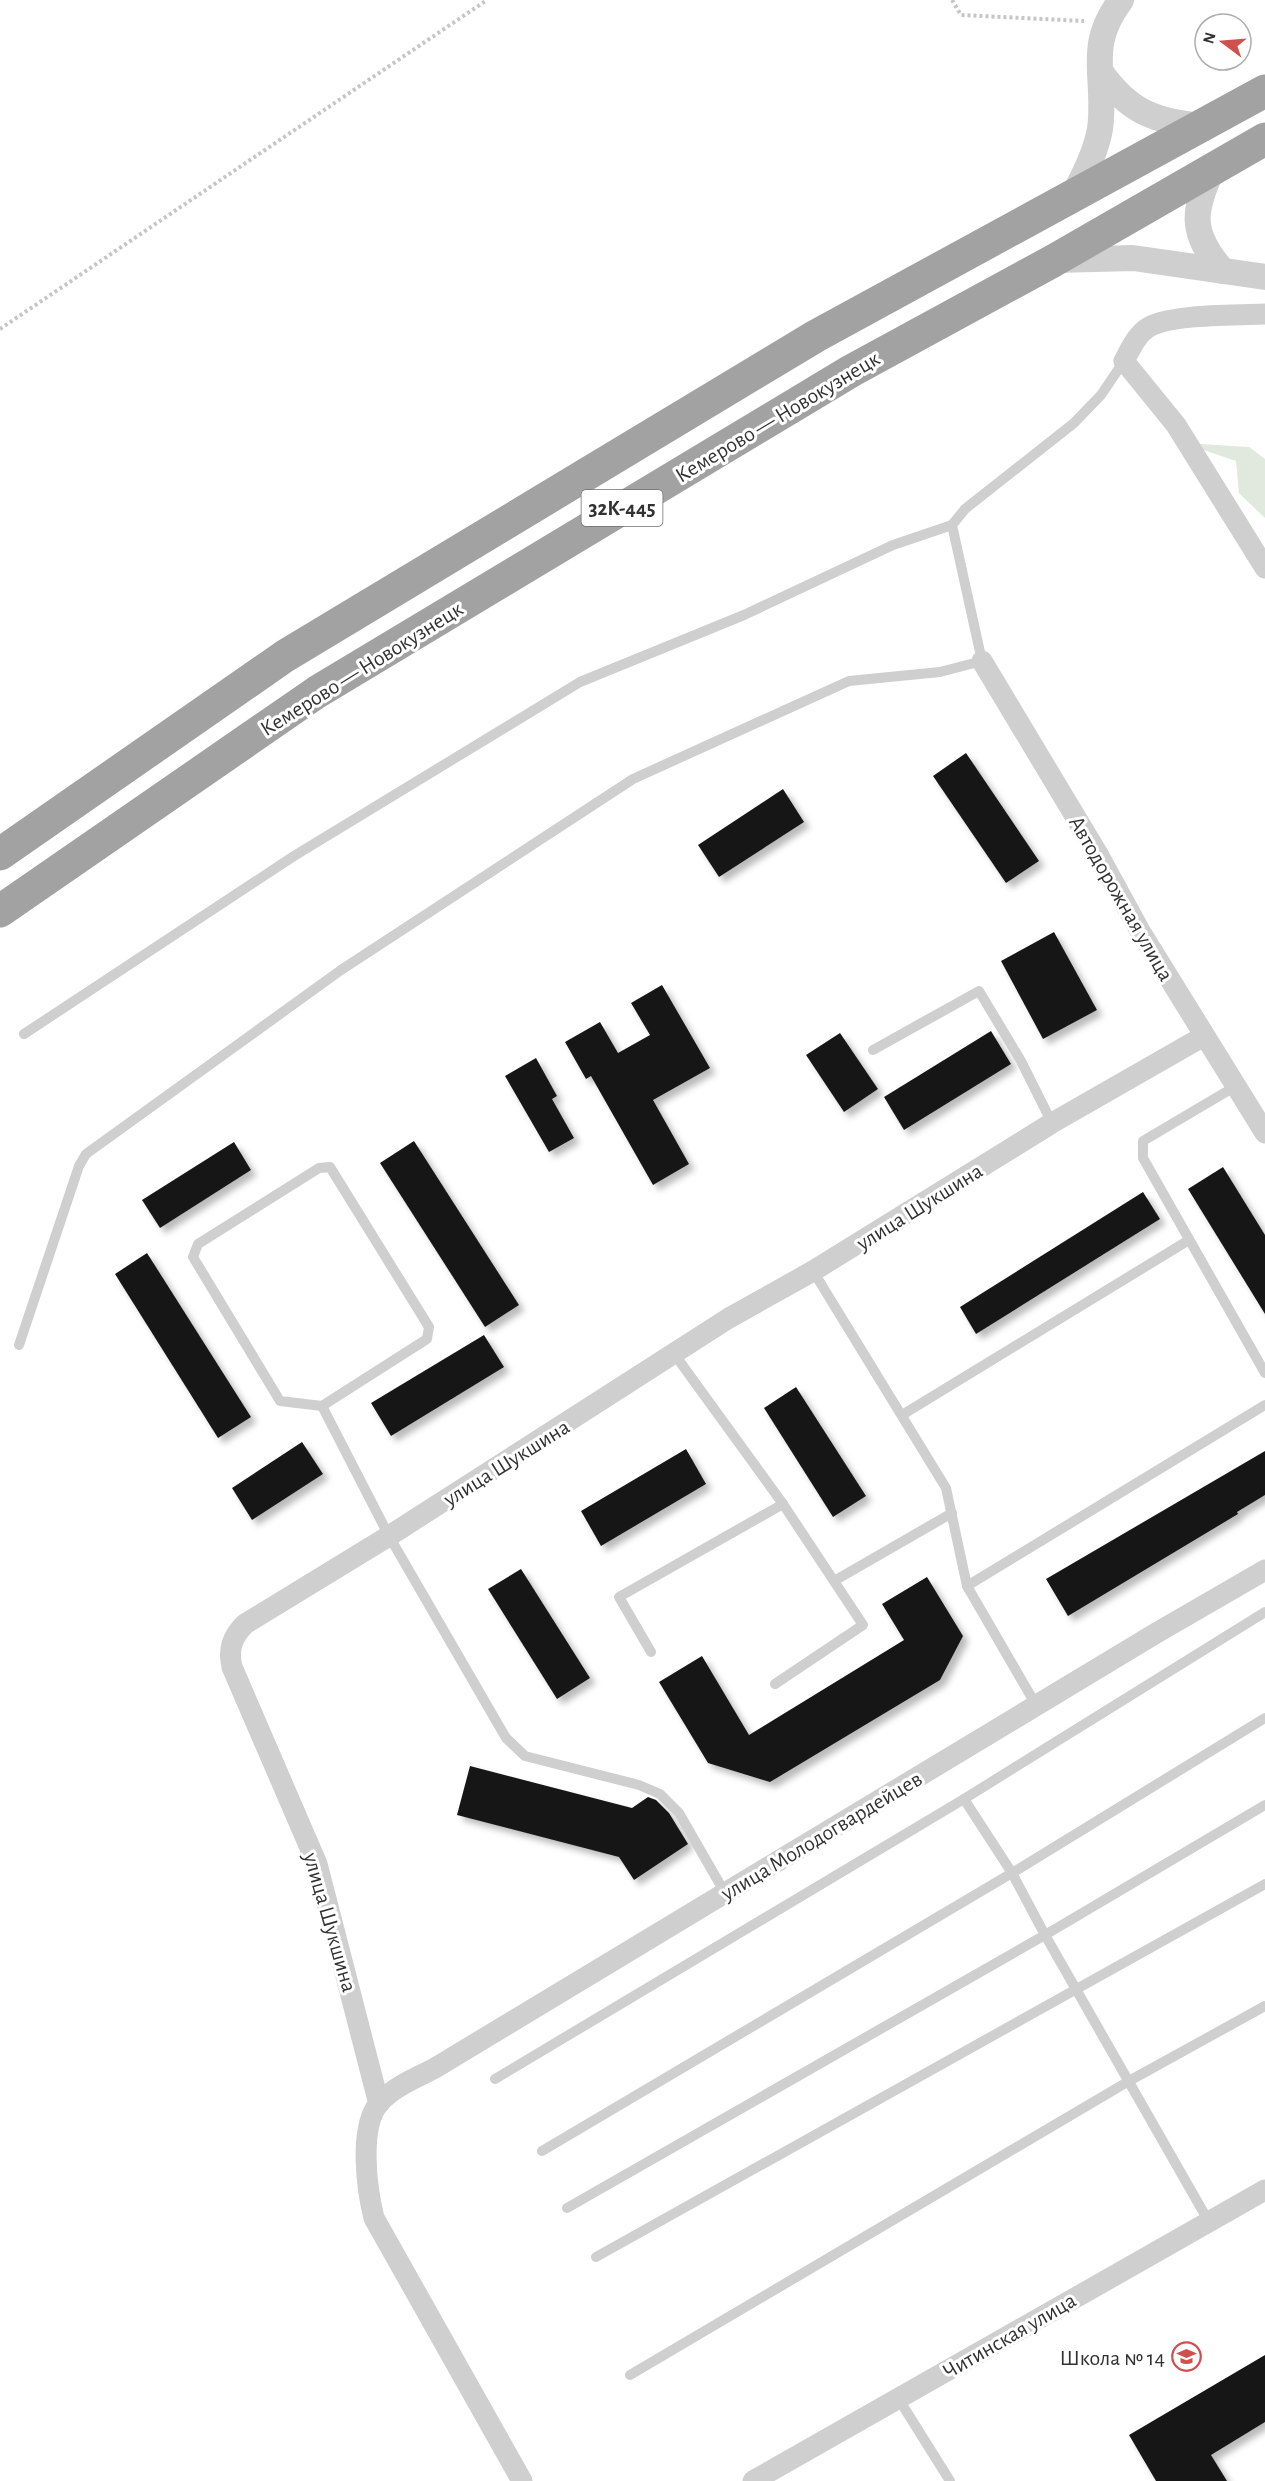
<svg xmlns="http://www.w3.org/2000/svg" width="1265" height="2481" font-family="'Alegreya Sans',sans-serif">
<style>
.green{fill:#e1e8dd}
.building{fill:#191919;filter:url(#shadow)}
.lines{fill:none;stroke-linecap:round;stroke-linejoin:round}
.path{stroke:#c6c6c6;stroke-width:4;stroke-dasharray:3 3;stroke-linecap:butt}
.service{stroke:#cfcfcf;stroke-width:10}
.minor{stroke:#cfcfcf;stroke-width:21}
.tertiary{stroke:#cfcfcf;stroke-width:26}
.trunk{stroke:#a2a2a2;stroke-width:33}
.labels{text-anchor:middle;stroke-width:6;stroke-linejoin:round;paint-order:stroke}
.shield{fill:#fff;stroke:#707070;stroke-width:1.5}
.shield-label{font-size:21px;font-weight:bold;fill:#323232}
.street-label{font-size:22px;fill:#323232;stroke:#fff}
.poi-label{font-size:22px;fill:#323232;stroke:#fff;text-anchor:end}
</style>
<defs>
<filter id="shadow"><feDropShadow dx="5.5" dy="5.5" stdDeviation="3" flood-color="#0004"/></filter>
</defs>
<rect width="100%" height="100%" fill="#fff"/>
<path class="green" d="M1183 443 1249 447 1265 459V518L1239 493 1236 461Z"/>
<g class="building">
<path d="M966 753 1039 861 1006 883 933 776Z"/>
<path d="M783 789 804 822 719 877 698 845Z"/>
<path d="M1054 932 1097 1010 1043 1039 1001 961Z"/>
<path d="M662 985 710 1068 653 1100 689 1164 653 1185 591 1076 586 1079 565 1042 600 1022 618 1053 650 1035 631 1003Z"/>
<path d="M991 1031 1011 1064 904 1130 884 1097Z"/>
<path d="M840 1033 878 1089 844 1112 806 1055Z"/>
<path d="M536 1058 557 1096 552 1099 574 1138 549 1152 505 1076Z"/>
<path d="M414 1141 519 1305 485 1327 380 1163Z"/>
<path d="M234 1142 251 1170 160 1228 142 1200Z"/>
<path d="M1223 1167 1265 1235V1314L1188 1189Z"/>
<path d="M1143 1192 1160 1219 976 1334 960 1307Z"/>
<path d="M147 1253 251 1417 218 1438 115 1274Z"/>
<path d="M484 1335 504 1367 391 1436 371 1403Z"/>
<path d="M796 1387 866 1496 833 1517 764 1408Z"/>
<path d="M302 1442 323 1474 252 1520 232 1488Z"/>
<path d="M686 1449 706 1484 601 1546 581 1511Z"/>
<path d="M1265 1451V1495L1237 1512 1238 1514 1068 1616 1046 1579Z"/>
<path d="M521 1569 590 1678 557 1699 488 1589Z"/>
<path d="M927 1577 963 1636 940 1680 770 1782 708 1763 659 1682 702 1656 749 1735 904 1640 882 1604Z"/>
<path d="M470 1766 632 1808 648 1797 656 1800 669 1813 688 1844 634 1880 619 1857 457 1815Z"/>
<path d="M1265 2355V2422L1211 2455 1227 2481H1156L1129 2435Z"/>
</g>
<g class="lines">
<g class="path">
<path d="M952 0 961 15 1084 21"/>
<path d="M0 329 487 0"/>
</g>
<g class="service">
<path d="M24 1034 294 856 580 682 744 615 893 545 952 525"/>
<path d="M873 1050 979 991 1021 1061 1052 1123"/>
<path d="M1236 1086 1143 1141V1158L1265 1373"/>
<path d="M330 1167 429 1327 427 1339 322 1406 280 1401 193 1257 198 1244 319 1168Z"/>
<path d="M813 1271 946 1488 967 1586 1036 1705"/>
<path d="M19 1345 79 1166 86 1154 341 970 633 779 849 681 940 672 982 661 952 525 965 509 1074 423 1101 395 1124 361"/>
<path d="M675 1355 783 1504 863 1625 775 1684"/>
<path d="M322 1406 389 1536 506 1738 525 1756 639 1785 660 1794 679 1813 725 1893"/>
<path d="M902 1415 1189 1240"/>
<path d="M834 1581 952 1513"/>
<path d="M967 1586 1265 1405"/>
<path d="M651 1652 619 1597 783 1504"/>
<path d="M964 1799 1012 1873 1045 1935 1209 2222"/>
<path d="M495 2079 964 1799 1265 1612"/>
<path d="M542 2151 1012 1873 1265 1718"/>
<path d="M567 2208 1045 1935 1265 1805"/>
<path d="M596 2257 1265 1884"/>
<path d="M630 2375 1129 2081 1265 2006"/>
<path d="M898 2398 950 2481"/>
</g>
<g class="minor">
<path d="M1265 314C1238 315 1171 314 1149 327 1137 334 1131 348 1124 361L1176 425 1265 568"/>
<path d="M982 661 1099 856 1140 931 1265 1133"/>
<path d="M379 2104 317 1864 232 1667C228 1649 232 1637 245 1624L389 1536 729 1318 813 1271 1052 1123 1204 1036"/>
<path d="M522 2481 374 2218C367 2190 358 2126 380 2102 395 2086 416 2078 435 2068L1158 1632 1265 1570"/>
<path d="M753 2481 1265 2190"/>
</g>
<g class="tertiary">
<path d="M1100 71C1128 111 1153 121 1201 126"/>
<path d="M1213 168C1192 212 1190 233 1223 271"/>
<path d="M1074 194C1085 174 1096 152 1100 129 1107 77 1085 47 1121 0"/>
<path d="M1056 260 1133 258 1265 277"/>
</g>
<g class="trunk">
<path d="M0 854 285 656 816 336 1265 91"/>
<path d="M0 911 317 692 851 371 1053 261 1265 139"/>
</g>
</g>
<defs>
<symbol id="school-ring" viewBox="-11 -11 22 22"><circle r="9.5" fill="#fff" stroke="#d0504e" stroke-width="1.5"/><path d="M0-5L7-2L0 1L-7-2ZM-4 1L0 2.5L4 1V4Q0 6-4 4Z" fill="#d0504e"/></symbol>
</defs>
<g fill-rule="evenodd">
<use href="#school-ring" x="1170" y="2340" width="33" height="33"/>
</g>
<g class="labels">
<rect class="shield" x="581.5" y="490" width="81" height="36" rx="4.5"/>
<g class="shield-label">
<text x="622" y="515">32К-445</text>
</g>
<g class="street-label">
<text transform="translate(777 416) rotate(-31)" y="8">Кемерово — Новокузнецк</text>
<text transform="translate(361 668) rotate(-32)" y="8">Кемерово — Новокузнецк</text>
<text transform="translate(1122 898) rotate(60)" y="8">Автодорожная улица</text>
<text transform="translate(919 1206) rotate(-32)" y="8">улица Шукшина</text>
<text transform="translate(506 1462) rotate(-32)" y="8">улица Шукшина</text>
<text transform="translate(821 1835) rotate(-31)" y="8">улица Молодогвардейцев</text>
<text transform="translate(331 1922) rotate(74)" y="8">улица Шукшина</text>
<text transform="translate(1009 2335) rotate(-30)" y="8">Читинская улица</text>
</g>
<g class="poi-label">
<text x="1165" y="2365">Школа № 14</text>
</g>
</g>
<g transform="translate(1223 42) rotate(286)"><circle r="28" fill="#ffffff" stroke="#adadad" stroke-width="1.5"/>
<path d="M0-4.5L10 22L0 15L-10 22Z" fill="#d0504e"/>
<text y="-9" font-size="16" font-weight="bold" text-anchor="middle" fill="#323232">N</text>
</g>
</svg>
